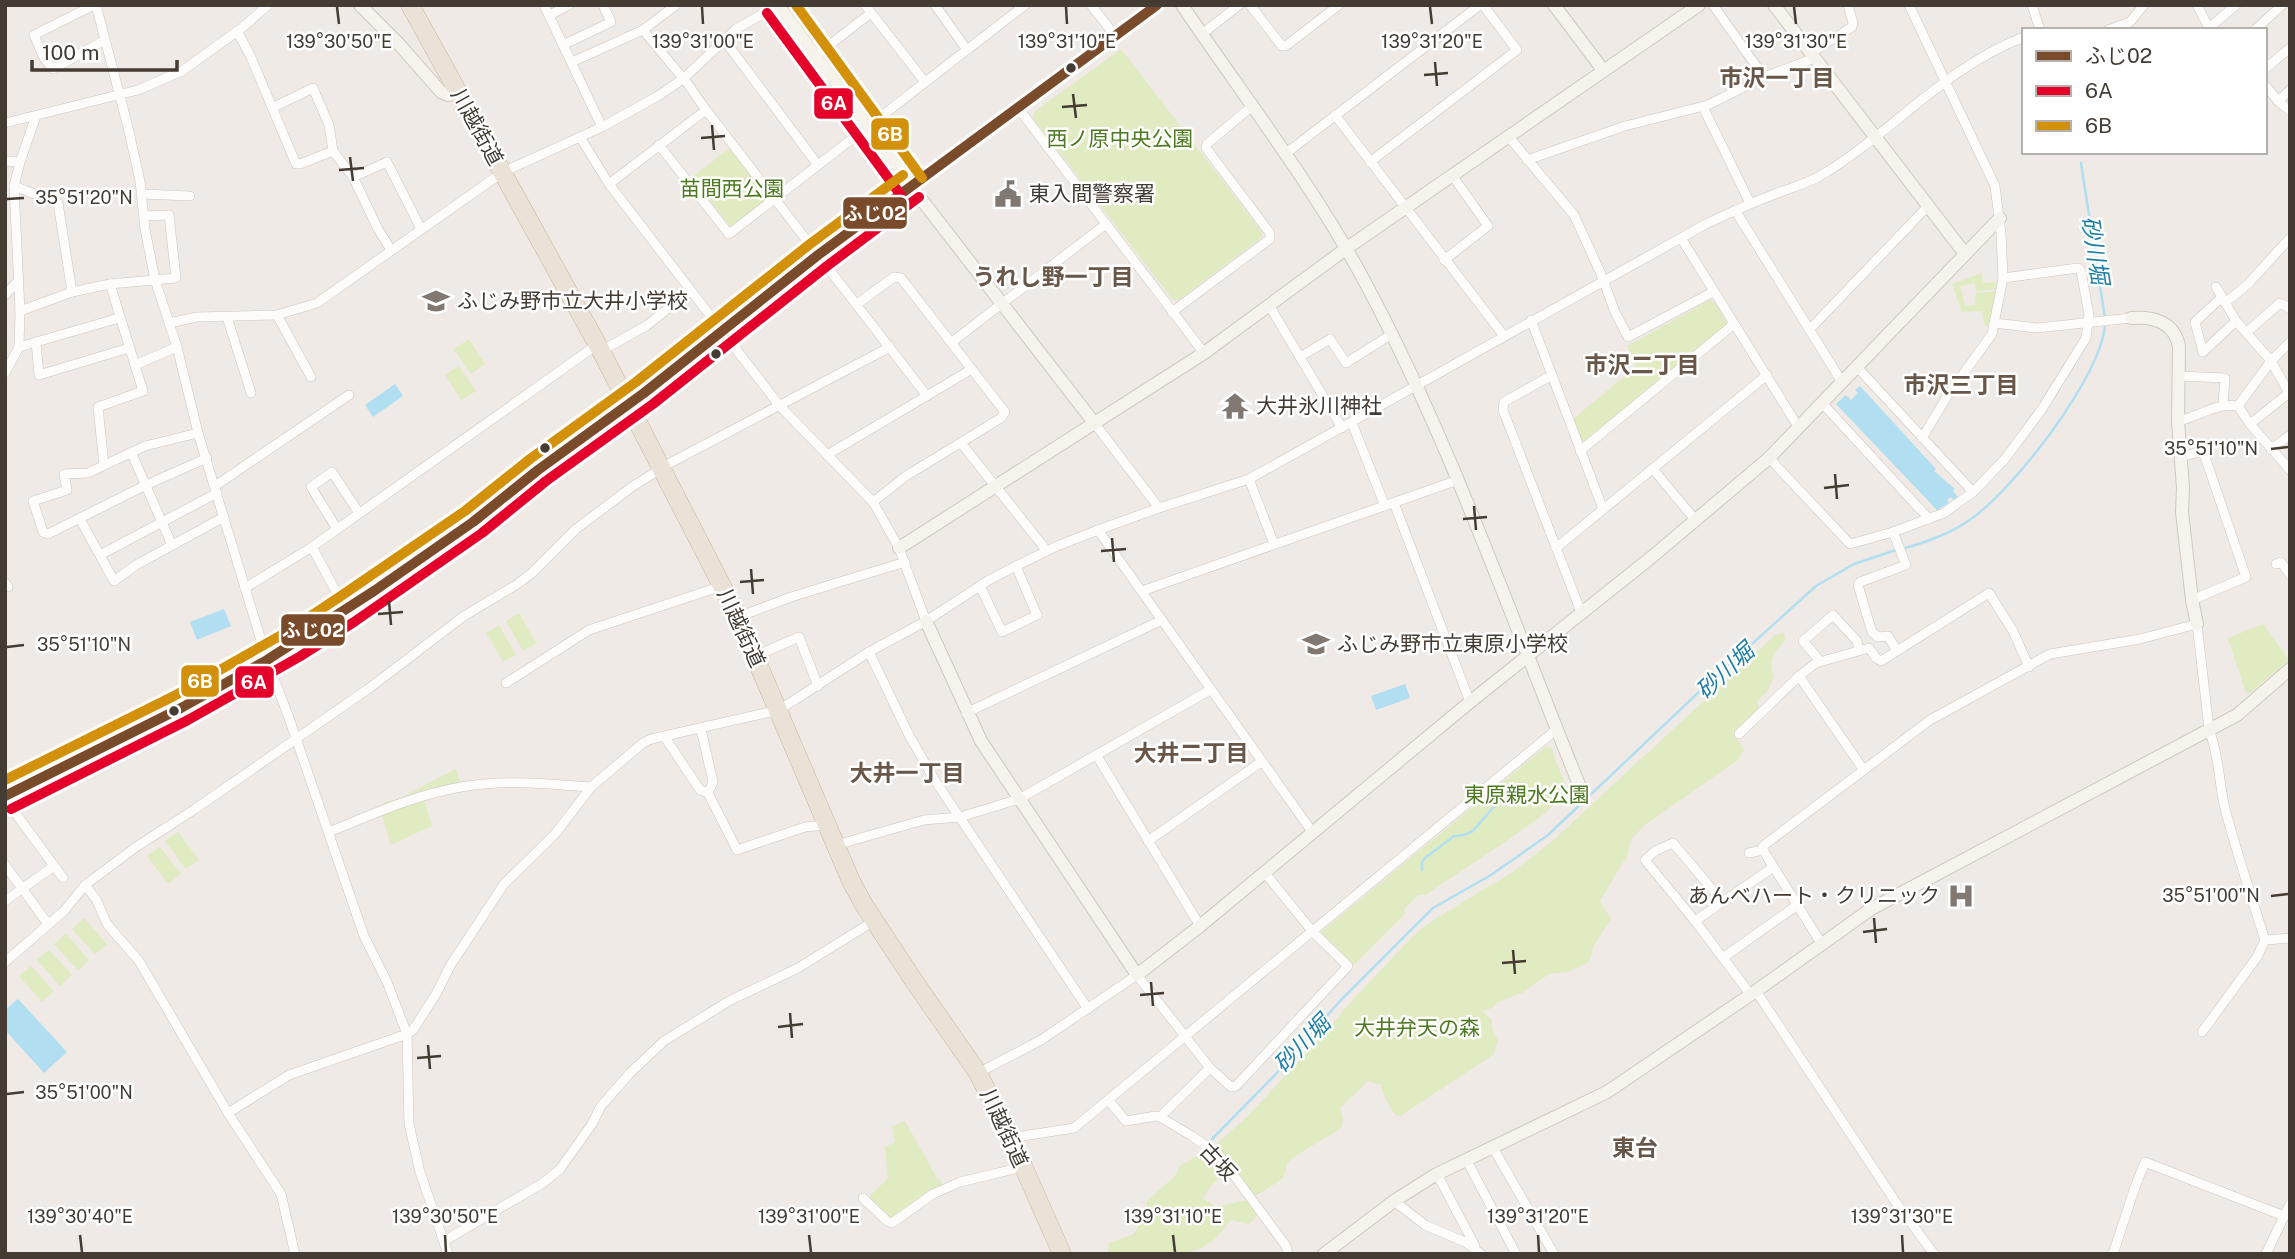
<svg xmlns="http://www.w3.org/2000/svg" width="2295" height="1259" font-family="'Public Sans','Noto Sans JP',sans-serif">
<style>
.green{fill:#e0ebc2}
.water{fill:#b1dff1}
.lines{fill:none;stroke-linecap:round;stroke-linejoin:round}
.stream{stroke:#b1dff1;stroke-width:2.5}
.street-casing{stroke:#cbc6c1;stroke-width:10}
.secondary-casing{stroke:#d0c8bd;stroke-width:14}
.highway-casing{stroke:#c9b49e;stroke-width:19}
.street{stroke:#fdfcfb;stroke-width:9}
.secondary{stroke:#f6f2ec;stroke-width:12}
.highway{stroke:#ebe2d7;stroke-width:18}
.bus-1-casing{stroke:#fff;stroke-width:16}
.bus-2-casing{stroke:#fff;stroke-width:16}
.bus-3-casing{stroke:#fff;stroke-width:16}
.bus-1{stroke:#7a4b2a;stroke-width:10}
.bus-2{stroke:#e4002b;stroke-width:10}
.bus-3{stroke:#d3910a;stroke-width:10}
.ticks{fill:none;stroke:#443b32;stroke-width:2.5}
.bus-dot{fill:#443b32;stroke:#fff;stroke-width:2.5}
.labels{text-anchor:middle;stroke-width:5;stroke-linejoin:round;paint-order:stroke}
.street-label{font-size:21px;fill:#443b32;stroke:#fff}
.park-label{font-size:21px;fill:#4d7a21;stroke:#fff}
.poi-label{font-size:21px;fill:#443b32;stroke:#fff;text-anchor:start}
.neighbourhood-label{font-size:23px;font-weight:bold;fill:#685748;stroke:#fff}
.water-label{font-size:23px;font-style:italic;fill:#207fa8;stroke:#fff}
.ticks-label{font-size:18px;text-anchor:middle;fill:#443b32;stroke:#fff;stroke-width:5;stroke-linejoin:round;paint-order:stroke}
.line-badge{stroke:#fff;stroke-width:2.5}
.badge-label{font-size:19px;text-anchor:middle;font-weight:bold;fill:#fff}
</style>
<rect width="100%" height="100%" fill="#efeae5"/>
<g class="green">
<path d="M1121 49 1262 232V237L1179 300H1173L1033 118 1034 112Z"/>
<path d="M731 147 768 195 767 199 732 225H729L692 177Z"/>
<path d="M1982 273 1983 283 1997 282 1996 289 1976 291 1975 283 1960 286 1965 306 1975 305 1976 293 1996 291 1989 326 1984 325 1982 311 1962 312 1952 284Z"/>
<path d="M1710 300 1714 302 1728 324 1587 442 1582 441 1573 419 1636 367 1627 346Z"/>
<path d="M469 339 485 364 471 374 454 349Z"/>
<path d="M459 366 476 391 461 400 445 375Z"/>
<path d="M519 613 536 643 523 651 506 621Z"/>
<path d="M2263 624 2289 660 2251 692 2246 693 2228 638Z"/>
<path d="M499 625 516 655 503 662 486 633Z"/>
<path d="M1784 633 1785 640C1775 652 1767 660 1774 676L1767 692 1757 701 1759 708 1733 732 1744 750 1738 760 1646 824 1631 839 1627 856 1600 901 1611 919 1594 945 1589 962 1568 972 1549 974 1522 993 1498 1002 1492 1008 1482 1011 1492 1020V1028L1498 1041 1493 1055 1400 1116 1395 1115 1383 1094 1381 1085 1368 1081 1340 1108 1343 1119 1341 1128C1325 1139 1308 1147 1293 1158 1285 1163 1287 1169 1284 1176 1281 1181 1257 1196 1252 1197L1215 1145 1248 1116 1325 1033 1347 1006 1413 936 1430 922 1511 873 1551 842 1775 635Z"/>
<path d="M1551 747 1568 792 1544 814 1511 838 1425 895H1419L1404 909 1405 914 1354 965 1321 932 1544 748Z"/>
<path d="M456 769 461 785 383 808V803L400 798Z"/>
<path d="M423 797 432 826 391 845 381 813Z"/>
<path d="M178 832 199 860 186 869 165 841Z"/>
<path d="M160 847 181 874 168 884 147 856Z"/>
<path d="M84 918 107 944 95 954 72 929Z"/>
<path d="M66 934 89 960 78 970 54 944Z"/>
<path d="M49 950 72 975 60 986 37 960Z"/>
<path d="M31 966 54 991 42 1002 19 976Z"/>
<path d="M905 1121 938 1180 940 1179 944 1187 895 1218H889L868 1198 888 1178 885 1147 895 1142 892 1127Z"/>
<path d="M1208 1150 1224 1173 1210 1187 1203 1198 1216 1207 1246 1200 1257 1213 1255 1219 1248 1224 1231 1220C1223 1230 1215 1241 1203 1247 1178 1259 1136 1254 1108 1254L1109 1243 1134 1234 1146 1210 1147 1201 1176 1175 1180 1166Z"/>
</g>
<g class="water">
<path d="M395 384 403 396 373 417 365 405Z"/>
<path d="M1860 386 1936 469 1934 471 1955 489 1953 491 1958 497 1953 500 1951 497 1947 500 1949 503 1937 510 1836 404 1846 395 1851 400 1858 393 1855 390Z"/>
<path d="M224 609 231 626 197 640 190 622Z"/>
<path d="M1405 684 1410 698 1376 710 1371 696Z"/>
<path d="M18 999 67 1052 44 1073 5 1030V1010Z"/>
</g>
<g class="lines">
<g class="stream">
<path d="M2081 163 2105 318"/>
<path d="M1902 549C1926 542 1950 534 1971 519 2014 489 2101 377 2105 325"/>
<path d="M1422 870V862L1425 858 1454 836 1464 835 1473 831 1497 803 1513 797"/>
<path d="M1212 1139 1274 1076 1340 1001 1433 908 1491 875 1548 835 1700 691 1816 586 1854 564 1896 550"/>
</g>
<defs>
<g id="street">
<path d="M94 5 34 35 44 58 53 69 105 40"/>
<path d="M96 5 128 127 140 181 145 229 155 280 177 347 198 433 267 660 289 718 364 936 387 982 407 1034 409 1124 420 1172 448 1254"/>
<path d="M544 5 602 127"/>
<path d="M865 5 925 82"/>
<path d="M935 5 967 50"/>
<path d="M1091 5 1116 37"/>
<path d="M1250 5 1282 46 1287 45 1339 5"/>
<path d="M1713 5 1764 77"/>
<path d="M1909 5 1995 186 2001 234 2003 278 1992 334 1948 395 1922 438"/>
<path d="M2032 5 2040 30"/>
<path d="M2197 5 2209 28 2236 5"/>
<path d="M550 15 569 5"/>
<path d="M643 30 687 83 706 110 927 396"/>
<path d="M2108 30 2130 22 2144 5"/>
<path d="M2255 30 2282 5"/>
<path d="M237 31 250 55 296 164H300L333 151"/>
<path d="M1202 34 1239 5"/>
<path d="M725 41 818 165"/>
<path d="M563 45 611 22 603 5"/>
<path d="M1811 53 1852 27 1853 23 1848 5"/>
<path d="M815 56 871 13"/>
<path d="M572 62 643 30 676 5"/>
<path d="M2265 69 2290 48"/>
<path d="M2265 85 2278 101 2290 111"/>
<path d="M2278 101 2290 90"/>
<path d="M1703 107 1750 203"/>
<path d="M272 108 313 88 329 125 333 151 353 177 378 229 391 250"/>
<path d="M1019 109 1204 353"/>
<path d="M706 110 609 184 779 405 873 502 899 548 926 621"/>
<path d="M1335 115 1504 336"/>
<path d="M5 123 138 90 182 71 243 27 268 5"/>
<path d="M1508 136 1574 215 1601 274 1615 312 1628 337 1713 292"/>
<path d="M580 137 609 184"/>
<path d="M659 145 729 234 1025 5"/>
<path d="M1285 154 1480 5"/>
<path d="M1527 160 1625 126 1708 105 1764 77 1815 58"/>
<path d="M5 161 20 162"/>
<path d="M1370 162 1517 50 1483 5"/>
<path d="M353 177 387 162 421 229"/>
<path d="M14 186 58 203 72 292"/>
<path d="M142 194 190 196"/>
<path d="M1735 210 1842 382"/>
<path d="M1681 238 1799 428"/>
<path d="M1444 260 1488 226 1452 175"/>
<path d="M2216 287 2236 321 2271 361 2289 393 2250 424"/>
<path d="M5 295 19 280"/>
<path d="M2221 298 2195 322 2203 352 2236 321"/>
<path d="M2225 303 2248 284 2290 238"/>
<path d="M857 304 894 277 901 278 1005 412 1001 418 906 476 873 502"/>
<path d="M1269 305 1342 428"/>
<path d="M20 311 72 292 110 284 176 278 169 215 144 216"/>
<path d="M1172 312 1270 239V233L1206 148 1207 144 1252 106"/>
<path d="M277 315 311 377"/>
<path d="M227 317 251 393"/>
<path d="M1531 320 1603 509"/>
<path d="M169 323 197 317 277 315 317 303 503 172 602 127 658 96 683 79 736 29 778 5"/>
<path d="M1994 323 2037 328 2131 318"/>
<path d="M1810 329 1928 206"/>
<path d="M2247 332 2280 303 2289 308 2290 305"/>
<path d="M36 342 39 375 129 348"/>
<path d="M952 342 1106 224"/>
<path d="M19 347 119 318"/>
<path d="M601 351 646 326 690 291"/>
<path d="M1300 357 1330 339 1346 363 1392 334"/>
<path d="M135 365 177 347"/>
<path d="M1857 367 1973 492"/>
<path d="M5 373 19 347 20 311 14 186 20 162 36 116"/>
<path d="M1552 375 1504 402 1503 410 1581 612"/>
<path d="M2180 376 2225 378 2223 404"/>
<path d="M1822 403 1929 519"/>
<path d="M2238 406 2271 361 2290 342"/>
<path d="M2238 406 2250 424 2290 470"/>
<path d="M2178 421C2201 416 2214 403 2238 406"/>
<path d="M1352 423 1385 506"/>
<path d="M1095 424 1159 508"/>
<path d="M198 433 145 446 88 473 64 474 67 490 33 501 43 532 48 534 146 485 207 458"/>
<path d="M961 443 1047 551"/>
<path d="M2271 449 2290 435"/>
<path d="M1580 451 1734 324"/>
<path d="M131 452 172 545"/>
<path d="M827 455 972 369"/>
<path d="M2180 457 2203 451 2246 577 2192 600"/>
<path d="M1769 458 1850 544 1893 532 1944 513 1973 492 2004 460 2042 409 2086 338 2089 315 2081 271 2078 268 2003 278"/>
<path d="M104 465 98 407 143 391 110 284"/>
<path d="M1653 469 1696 521"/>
<path d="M1249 479 1274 544"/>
<path d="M215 486 349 395"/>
<path d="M1394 503 1470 702"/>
<path d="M80 519 114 581 136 565 224 517"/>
<path d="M337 529 311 487 332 472 359 513"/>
<path d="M1098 530 1313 833"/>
<path d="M1893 532 1906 565 1860 582 1858 585 1872 632 1878 637 1888 636 1897 651"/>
<path d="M312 547 346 610"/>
<path d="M1556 548 1767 375"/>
<path d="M100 555 217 493"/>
<path d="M2276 564 2281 562 2290 575"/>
<path d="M5 583 8 587"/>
<path d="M980 586 1002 632 1037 615 1016 566"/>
<path d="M245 588 312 547 598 344"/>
<path d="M1142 591 1458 480"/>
<path d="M738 617 791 597 905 562"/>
<path d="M869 652 909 735 934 779 1088 1009"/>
<path d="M755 656 799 637 818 686"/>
<path d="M1820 661 1803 641 1833 615 1857 641 1859 650"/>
<path d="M1799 676 1863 769"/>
<path d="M506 683 589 630 722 586"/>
<path d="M966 713 1162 620"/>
<path d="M701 729 713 782 708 793"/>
<path d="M1739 734 1799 676 1816 663 1869 648 1876 658 1881 661 1989 593 2013 631 2029 667"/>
<path d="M664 736 700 790 708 793 737 850 805 827 827 825"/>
<path d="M1097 756 1200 926"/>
<path d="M5 799 63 878"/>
<path d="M329 832C373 814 415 795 461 787 504 779 548 784 591 787"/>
<path d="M1148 841 1261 762"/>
<path d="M836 845 924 820 960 817 1019 799 1210 690"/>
<path d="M1763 850 1821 943"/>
<path d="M1749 853 1763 850V846L1930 720 2050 654 2140 639 2197 624 2209 729C2219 755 2219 783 2225 809 2237 853 2251 896 2265 940L2290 938"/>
<path d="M5 865 48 924"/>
<path d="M85 885 96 899 107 924 139 961 228 1113 281 1194 295 1254"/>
<path d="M5 901 54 866"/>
<path d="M1722 901 1673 843 1655 851 1645 860 1695 921 1751 995"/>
<path d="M1695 921 1772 868"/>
<path d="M1724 957 1796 906"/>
<path d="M5 962 64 911 85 885 136 847 195 809 368 689 464 616 516 585 532 573 576 529 633 486 672 462 890 347"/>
<path d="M1756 991 1897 1204 1934 1254"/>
<path d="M2202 1032 2257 957 2265 940"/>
<path d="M978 1073 1041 1040 1137 975 1210 1068 1231 1087 1236 1086 1348 966 1312 931 1265 873"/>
<path d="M1108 1100 1126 1121 1156 1116 1160 1117 1210 1068"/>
<path d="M228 1113 289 1075 407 1034 413 1030 436 994 450 966 504 884 555 834 591 787 643 743 651 739 779 710 869 652 926 621 989 580 1016 566 1057 546 1098 530 1159 508 1249 479 1706 224C1729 213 1751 203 1775 194 1790 188 1806 184 1820 176 1891 134 1945 67 2024 37"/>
<path d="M1160 1117 1192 1136 1219 1155 1286 1246 1288 1254"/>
<path d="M1012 1141 1023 1136 1074 1128 1557 729"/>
<path d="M1492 1146 1554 1254"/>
<path d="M1466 1159 1516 1254"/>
<path d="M1437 1174 1475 1246"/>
<path d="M863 1198 888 1222 892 1223 933 1194 960 1182 1023 1167"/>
<path d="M1394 1201 1425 1225 1465 1242 1481 1254"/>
<path d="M444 1241 543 1183 560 1169 592 1124 601 1106 631 1072 664 1041 729 1001 798 968 874 921"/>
<path d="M2113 1254 2135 1187 2145 1162 2284 1216"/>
<path d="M2266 1254 2290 1204"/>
</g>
<g id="secondary">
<path d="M360 5 398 43 441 92 448 95 458 93"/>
<path d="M778 5 911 186 1095 424"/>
<path d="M1182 5C1244 97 1314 186 1366 284 1452 445 1511 618 1580 787"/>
<path d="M1554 5 1603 70"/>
<path d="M1774 5 1965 254"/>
<path d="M2131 318C2154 316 2174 322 2179 346L2178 421 2183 488 2182 512 2192 600 2197 624"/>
<path d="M899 548 1204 353 1347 248 1699 5"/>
<path d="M926 621 981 741 1137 975 1200 926 1470 702 1653 556 1769 458 2000 218"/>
<path d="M5 796 181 708 267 660 374 591 473 522 538 470 644 393 818 255 1157 5"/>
<path d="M1324 1254 1394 1201 1435 1175 1607 1092 1756 991 1871 909 2237 715 2290 669"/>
</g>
<path id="highway" d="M410 5 601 351 738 617 851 881 864 905 914 981 978 1073 1012 1141 1062 1254"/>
</defs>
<use href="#street" class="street-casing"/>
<use href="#secondary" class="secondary-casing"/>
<use href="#highway" class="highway-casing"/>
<use href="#street" class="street"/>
<use href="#secondary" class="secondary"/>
<use href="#highway" class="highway"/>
<defs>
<path id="bus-1" d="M5 796 181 708 267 660 374 591 473 522 538 470 644 393 818 255 1157 5"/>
<g id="bus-2">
<path d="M767 13 900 194"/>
<path d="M11 809 188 720 299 657 354 622 482 533 546 481 653 404 827 266 919 197"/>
</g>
<g id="bus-3">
<path d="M796 5 922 178"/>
<path d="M5 780 174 696 285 633 338 598 465 511 530 459 636 382 810 244 903 175"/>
</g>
</defs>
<use href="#bus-1" class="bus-1-casing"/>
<use href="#bus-2" class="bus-2-casing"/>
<use href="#bus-3" class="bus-3-casing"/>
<use href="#bus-1" class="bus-1"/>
<use href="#bus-2" class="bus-2"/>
<use href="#bus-3" class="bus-3"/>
</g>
<path class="ticks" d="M337 7 339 24M702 7 703 24M1066 7 1067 24M1430 7 1432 24M1794 7 1796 24M1435 62 1437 86M1424 75 1448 73M1073 94 1076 118M1062 107 1087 105M712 125 714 150M701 138 725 136M350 157 353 181M339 170 364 168M7 199 24 198M2271 449 2288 447M1835 474 1837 499M1824 488 1849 485M1474 506 1476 530M1463 519 1487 517M1112 538 1114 562M1101 551 1126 549M751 569 753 594M740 582 764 580M389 601 391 625M378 614 403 612M7 647 24 645M2271 896 2288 894M1874 918 1876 943M1863 932 1887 929M1513 950 1515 974M1502 963 1526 961M1151 982 1153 1006M1140 995 1164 993M790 1013 792 1038M778 1027 803 1024M428 1045 430 1069M417 1058 441 1056M7 1094 24 1092M80 1235 82 1252M445 1235 446 1252M809 1235 811 1252M1173 1235 1175 1252M1538 1235 1539 1252M1902 1235 1903 1252"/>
<defs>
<symbol id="civic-bare" viewBox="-9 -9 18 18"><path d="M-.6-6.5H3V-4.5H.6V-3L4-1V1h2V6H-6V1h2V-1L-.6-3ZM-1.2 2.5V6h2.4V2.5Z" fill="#807871" stroke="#fff" stroke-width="2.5" paint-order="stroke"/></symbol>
<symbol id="school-bare" viewBox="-9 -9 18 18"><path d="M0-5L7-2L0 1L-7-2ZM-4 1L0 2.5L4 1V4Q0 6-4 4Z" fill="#807871" stroke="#fff" stroke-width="2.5" paint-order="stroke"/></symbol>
<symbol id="temple-bare" viewBox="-9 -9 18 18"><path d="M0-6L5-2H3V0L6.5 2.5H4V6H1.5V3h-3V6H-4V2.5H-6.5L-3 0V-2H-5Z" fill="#807871" stroke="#fff" stroke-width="2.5" paint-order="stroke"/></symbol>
<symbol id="hospital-bare" viewBox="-9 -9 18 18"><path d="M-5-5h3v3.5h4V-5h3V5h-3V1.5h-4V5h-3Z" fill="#807871" stroke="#fff" stroke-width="2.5" paint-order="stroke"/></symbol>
</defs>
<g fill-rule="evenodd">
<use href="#civic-bare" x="989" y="175" width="38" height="38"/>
<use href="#school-bare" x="417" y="282" width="38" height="38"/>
<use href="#temple-bare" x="1216" y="387" width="38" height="38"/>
<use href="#school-bare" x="1297" y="625" width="38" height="38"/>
<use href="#hospital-bare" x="1942" y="877" width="38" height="38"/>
</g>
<g class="bus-dot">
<circle cx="1071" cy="68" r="6"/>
<circle cx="716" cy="354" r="6"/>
<circle cx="545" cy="448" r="6"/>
<circle cx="174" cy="711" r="6"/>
</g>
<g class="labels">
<g class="street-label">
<text transform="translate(477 127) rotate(61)" y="7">川越街道</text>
<text transform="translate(741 628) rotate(65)" y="7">川越街道</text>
<text transform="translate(1004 1128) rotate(65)" y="7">川越街道</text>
<text transform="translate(1218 1162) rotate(47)" y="7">古坂</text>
</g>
<g class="park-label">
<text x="1120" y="146">西ノ原中央公園</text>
<text x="732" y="196">苗間西公園</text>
<text x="1527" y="802">東原親水公園</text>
<text x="1417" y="1035">大井弁天の森</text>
</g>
<g class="poi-label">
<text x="1029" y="201">東入間警察署</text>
<text x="457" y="308">ふじみ野市立大井小学校</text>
<text x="1256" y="413">大井氷川神社</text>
<text x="1337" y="651">ふじみ野市立東原小学校</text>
<text x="1940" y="903" text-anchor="end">あんべハート・クリニック</text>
</g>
<g class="neighbourhood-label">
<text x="1777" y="86">市沢一丁目</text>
<text x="1053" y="285">うれし野一丁目</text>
<text x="1642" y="373">市沢二丁目</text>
<text x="1961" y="393">市沢三丁目</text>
<text x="1191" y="761">大井二丁目</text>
<text x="907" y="781">大井一丁目</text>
<text x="1635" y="1156">東台</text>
</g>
<g class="water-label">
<text transform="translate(2095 250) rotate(81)" y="8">砂川堀</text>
<text transform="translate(1725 671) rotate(-43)" y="8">砂川堀</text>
<text transform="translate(1302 1044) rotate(-46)" y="8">砂川堀</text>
</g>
</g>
<g class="ticks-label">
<text x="339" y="48">139°30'50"E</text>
<text x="703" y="48">139°31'00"E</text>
<text x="1067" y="48">139°31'10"E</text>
<text x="1432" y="48">139°31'20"E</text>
<text x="1796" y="48">139°31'30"E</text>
<text x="84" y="204">35°51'20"N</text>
<text x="2211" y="455">35°51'10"N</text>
<text x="84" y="651">35°51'10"N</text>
<text x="2211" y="902">35°51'00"N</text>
<text x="84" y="1099">35°51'00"N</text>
<text x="80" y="1223">139°30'40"E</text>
<text x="445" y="1223">139°30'50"E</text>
<text x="809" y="1223">139°31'00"E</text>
<text x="1173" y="1223">139°31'10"E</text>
<text x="1538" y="1223">139°31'20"E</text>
<text x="1902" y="1223">139°31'30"E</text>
</g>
<g class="line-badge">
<rect x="813" y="87" width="41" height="33" rx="7" fill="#e4002b"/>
<rect x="870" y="117" width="40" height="34" rx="7" fill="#d3910a"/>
<rect x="842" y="196" width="66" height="34" rx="7" fill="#7a4b2a"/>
<rect x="280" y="613" width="66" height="34" rx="7" fill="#7a4b2a"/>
<rect x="180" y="664" width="40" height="34" rx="7" fill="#d3910a"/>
<rect x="234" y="665" width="41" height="34" rx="7" fill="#e4002b"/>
</g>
<g class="badge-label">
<text x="834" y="110">6A</text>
<text x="890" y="141">6B</text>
<text x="875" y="220">ふじ02</text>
<text x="313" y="637">ふじ02</text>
<text x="200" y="688">6B</text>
<text x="254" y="689">6A</text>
</g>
<rect width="2295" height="1259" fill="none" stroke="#443b32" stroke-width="14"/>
<rect x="2022" y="28" width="245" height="126" fill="#ffffff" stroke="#b4b1ad" stroke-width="2"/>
<rect x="2036" y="51" width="35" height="10" fill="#7a4b2a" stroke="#b4b1ad" stroke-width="2"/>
<text x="2085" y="63" font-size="21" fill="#443b32">ふじ02</text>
<rect x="2036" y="86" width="35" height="10" fill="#e4002b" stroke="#b4b1ad" stroke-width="2"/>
<text x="2085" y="98" font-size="21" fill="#443b32">6A</text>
<rect x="2036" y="121" width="35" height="10" fill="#d3910a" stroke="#b4b1ad" stroke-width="2"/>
<text x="2085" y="133" font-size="21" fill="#443b32">6B</text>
<path d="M32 60v10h145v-10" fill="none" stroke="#443b32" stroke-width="3.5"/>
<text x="42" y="60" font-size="21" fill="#443b32" stroke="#ffffff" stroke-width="5" paint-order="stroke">100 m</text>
</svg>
